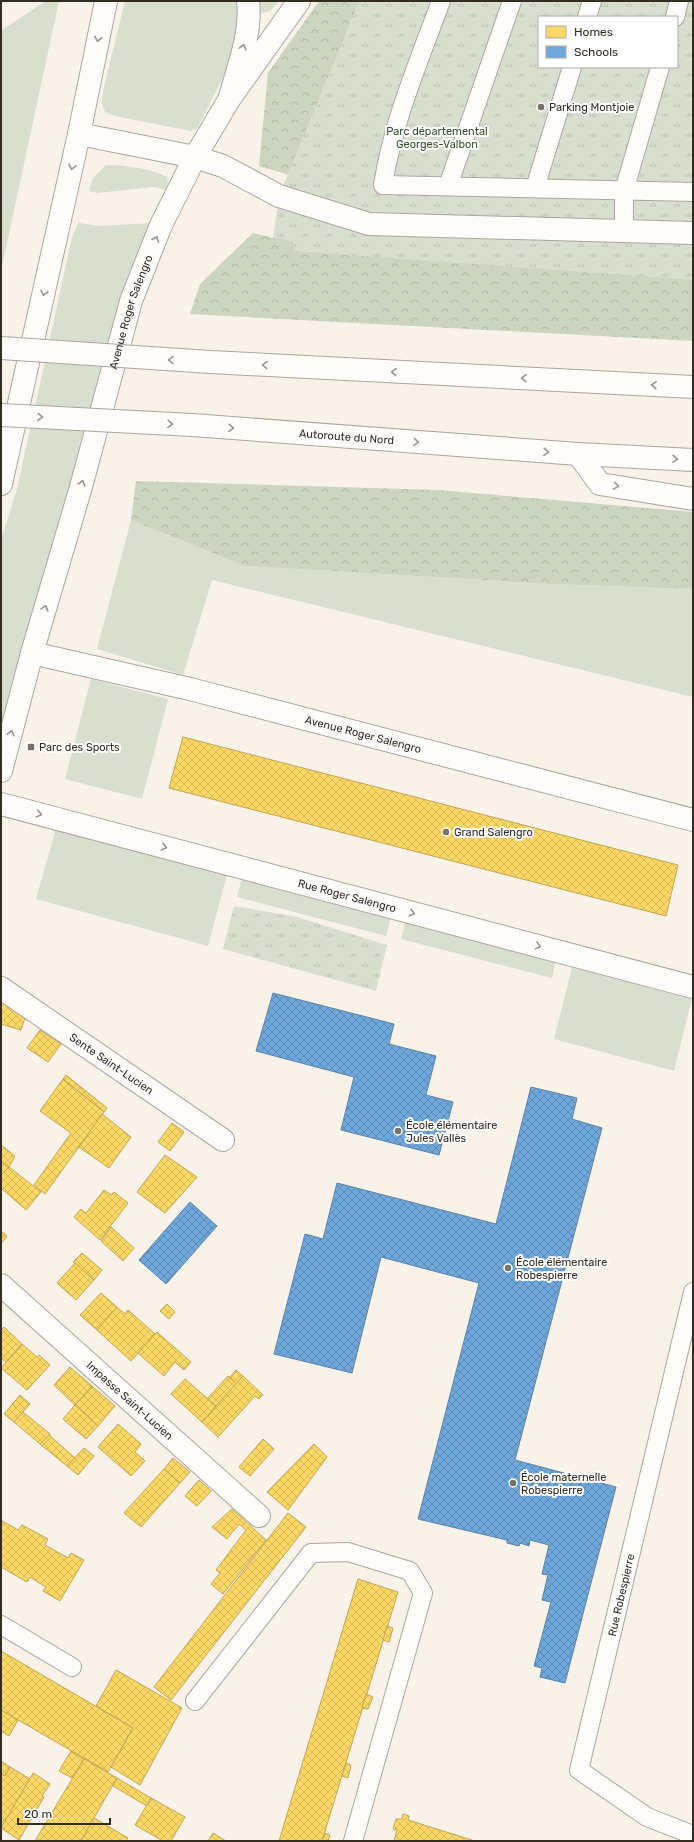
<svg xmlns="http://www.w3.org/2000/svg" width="694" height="1842" font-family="Rubik,sans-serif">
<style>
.green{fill:#d9dfcf}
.forest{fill:url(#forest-crowns)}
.park{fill:url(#park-tufts);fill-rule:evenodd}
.homes{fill:url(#homes-cross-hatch);stroke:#c2a551}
.schools{fill:url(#schools-cross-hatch);stroke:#5d83a4}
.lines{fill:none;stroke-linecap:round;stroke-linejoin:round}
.lane-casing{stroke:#aca79d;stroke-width:20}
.street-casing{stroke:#aca79d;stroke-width:24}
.primary-casing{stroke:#aca79d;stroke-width:24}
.highway-casing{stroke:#aca79d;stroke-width:24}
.lane{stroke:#fefdfc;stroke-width:18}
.street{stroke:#fefdfc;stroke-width:22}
.primary{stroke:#fefdfc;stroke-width:22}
.highway{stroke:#fefdfc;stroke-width:22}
.highway-bridge-casing{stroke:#aca79d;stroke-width:24;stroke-linecap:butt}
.highway-bridge{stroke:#fefdfc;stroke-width:22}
.oneway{stroke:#98948e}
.poi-dot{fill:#777167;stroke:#fff;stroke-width:1.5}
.labels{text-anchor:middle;stroke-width:4;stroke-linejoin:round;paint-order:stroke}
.poi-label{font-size:11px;fill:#322c21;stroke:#fff;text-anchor:start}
.park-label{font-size:11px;fill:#325428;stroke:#fff}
.street-label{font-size:11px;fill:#322c21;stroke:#fff}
</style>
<defs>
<pattern id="forest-crowns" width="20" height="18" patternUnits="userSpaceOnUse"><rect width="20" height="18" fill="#cbd5c0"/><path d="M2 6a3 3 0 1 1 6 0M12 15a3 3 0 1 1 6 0" fill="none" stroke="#afb7a5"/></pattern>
<pattern id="park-tufts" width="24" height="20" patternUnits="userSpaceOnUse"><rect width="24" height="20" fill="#d9dfcf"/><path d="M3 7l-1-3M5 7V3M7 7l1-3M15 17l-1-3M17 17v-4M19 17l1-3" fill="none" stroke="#bbc0b1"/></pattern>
<pattern id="homes-cross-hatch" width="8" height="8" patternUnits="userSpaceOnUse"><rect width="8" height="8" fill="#ffd966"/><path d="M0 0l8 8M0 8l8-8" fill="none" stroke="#dbba58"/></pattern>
<pattern id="schools-cross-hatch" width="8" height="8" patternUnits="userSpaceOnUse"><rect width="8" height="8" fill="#6fa8dc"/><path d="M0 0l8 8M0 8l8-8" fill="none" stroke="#5c89b2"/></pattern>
</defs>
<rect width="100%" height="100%" fill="#f8f2e8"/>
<g class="green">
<path d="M45 1H59L1 271V31Z"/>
<path d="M125 1H237L238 34 224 75 197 129 191 131 115 116 105 112 102 104 103 91Z"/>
<path d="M257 1H279C273 9 270 13 260 13Z"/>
<path d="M106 165C126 165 149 168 167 177L168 183 166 190 154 187 97 193 89 191 93 178Z"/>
<path d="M78 223 100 226 151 223 126 281 54 553 1 737V540L17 489 72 237Z"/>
<path d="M131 520 245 566 551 584 693 589V697L212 580 183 675 97 649Z"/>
<path d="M91 679 168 699 142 799 65 779Z"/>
<path d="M57 825 228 871 208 946 36 899Z"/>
<path d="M243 874 392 913 386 936 237 897Z"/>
<path d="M407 916 557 956 552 978 401 939Z"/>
<path d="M574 960 693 994 674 1071 554 1039Z"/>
</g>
<g class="forest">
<path d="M319 1H425L367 198 259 166 268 73Z"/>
<path d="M253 233 274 238 693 271V341L190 314 200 284Z"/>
<path d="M136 481 439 490 693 512V589L551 584 245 566 131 520Z"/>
</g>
<g class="park">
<path d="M359 1H693V280L293 251 292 241 273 238 279 196ZM539 17H677V67H539Z"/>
<path d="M234 906 297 917 387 945 376 991 223 949Z"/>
</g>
<g class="homes">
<path d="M183 737 678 865 666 916 169 788Z"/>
<path d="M1 1002 25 1018 21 1030 1 1024Z"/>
<path d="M40 1030 61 1044 48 1062 27 1048Z"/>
<path d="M66 1075 107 1108 104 1112 63 1079Z"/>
<path d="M63 1079 104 1112 45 1194 34 1185 71 1133 40 1111Z"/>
<path d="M102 1114 131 1137 109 1168 79 1147Z"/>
<path d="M172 1123 184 1132 170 1151 158 1142Z"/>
<path d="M1 1145 15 1156 9 1167 1 1161Z"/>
<path d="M165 1155 197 1177 165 1213 137 1192Z"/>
<path d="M1 1161 9 1167 1 1175Z"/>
<path d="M9 1167 41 1192 26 1210 1 1188V1175Z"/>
<path d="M104 1190 111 1195 114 1192 128 1203 100 1240 74 1217 81 1209 86 1213Z"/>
<path d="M111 1227 134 1248 123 1261 101 1241Z"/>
<path d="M1 1231 7 1236 1 1244Z"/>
<path d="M82 1253 102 1270 94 1280 73 1262Z"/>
<path d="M75 1263 94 1280 76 1300 57 1283Z"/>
<path d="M101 1293 117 1307 97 1330 80 1315Z"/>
<path d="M167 1304 175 1312 169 1319 160 1311Z"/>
<path d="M117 1307 125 1314 128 1310 155 1334 131 1361 97 1330Z"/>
<path d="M4 1327 22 1344 6 1362 1 1358V1330Z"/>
<path d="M157 1332 191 1362 184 1370 175 1362 164 1376 138 1353Z"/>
<path d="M22 1344 37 1357 39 1355 50 1365 27 1390 1 1368Z"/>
<path d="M70 1367 92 1386 75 1405 54 1385Z"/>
<path d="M236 1370 243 1376 237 1384 230 1377Z"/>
<path d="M228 1376 237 1384 216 1406 207 1399Z"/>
<path d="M243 1376 263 1395 259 1399 255 1396 218 1437 202 1422Z"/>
<path d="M185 1379 216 1406 202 1422 171 1394Z"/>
<path d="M92 1386 115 1406 98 1426 75 1405Z"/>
<path d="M20 1395 30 1404 14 1422 4 1414Z"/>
<path d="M75 1405 98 1426 86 1439 63 1419Z"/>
<path d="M23 1412 50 1434 40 1444 14 1422Z"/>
<path d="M118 1424 141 1444 135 1452 145 1461 131 1476 98 1447Z"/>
<path d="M49 1435 75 1458 67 1466 40 1444Z"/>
<path d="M263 1439 274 1449 250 1476 239 1467Z"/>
<path d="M314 1444 327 1457 288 1510 267 1492Z"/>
<path d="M84 1448 94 1456 78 1475 67 1466Z"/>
<path d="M173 1458 190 1472 180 1483 164 1469Z"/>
<path d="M164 1469 180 1483 141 1527 124 1513Z"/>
<path d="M199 1480 211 1491 197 1506 185 1496Z"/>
<path d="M232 1509 266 1540 223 1594 211 1584 220 1573 216 1570 246 1530 239 1524 227 1539 212 1527Z"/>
<path d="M288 1513 306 1527 171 1700 154 1687Z"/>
<path d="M1 1520 18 1530 22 1525 48 1539 45 1545 68 1558 71 1553 84 1560 60 1601 43 1591 46 1587 30 1577 27 1582 1 1567Z"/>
<path d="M358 1579 398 1592 322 1841H279Z"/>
<path d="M387 1626 393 1628 389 1642 383 1640Z"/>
<path d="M1 1651 133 1728 108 1772 1 1710Z"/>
<path d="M116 1670 182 1708 140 1785 111 1767 133 1728 96 1706Z"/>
<path d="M366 1694 373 1697 368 1709 362 1708Z"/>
<path d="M1 1710 18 1720 9 1736 1 1731Z"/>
<path d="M71 1751 84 1759 72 1778 59 1771Z"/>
<path d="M84 1759 117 1778 94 1818 81 1841H35Z"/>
<path d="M1 1761 10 1767 5 1776 1 1774Z"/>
<path d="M346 1763 351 1765 348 1778 342 1776Z"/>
<path d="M10 1767 30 1779 1 1828V1774L5 1776Z"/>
<path d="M33 1773 50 1784 42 1796 44 1797 19 1840 1 1828Z"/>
<path d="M117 1778 151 1798 147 1806 113 1786Z"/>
<path d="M151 1798 185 1817 171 1841H163L135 1825Z"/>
<path d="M403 1814 409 1816 408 1820 475 1841H394L397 1830 393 1829 396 1819H402Z"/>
<path d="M94 1818 128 1838 126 1841H81Z"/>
<path d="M213 1833 226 1841H208Z"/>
<path d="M325 1833 330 1835 328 1841H322Z"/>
</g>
<g class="schools">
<path d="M273 993 394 1024 389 1044 436 1056 426 1095 453 1102 439 1155 341 1130 354 1077 256 1051Z"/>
<path d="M531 1087 577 1098 572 1119 602 1128 515 1460 616 1487 565 1683 540 1677 542 1668 534 1666 551 1602 542 1600 548 1575 542 1574 549 1545 530 1540 529 1546 520 1543 519 1546 507 1543V1540L418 1519 479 1283 381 1257 352 1373 274 1354 305 1234 323 1239 337 1183 496 1224Z"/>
<path d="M190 1202 217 1226 166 1284 139 1260Z"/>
</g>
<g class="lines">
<defs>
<g id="lane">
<path d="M441 1C419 61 393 121 383 185L693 192"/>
<path d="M587 17 592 1"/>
<path d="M675 17 679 1"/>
<path d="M448 186 512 1"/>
<path d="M535 188 572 67"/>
<path d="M624 231V191L660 67"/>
<path d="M693 1292 579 1770 647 1817 693 1835"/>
<path d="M1 1625 72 1667"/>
<path d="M195 1701 311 1553 348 1552 410 1571 423 1593 353 1841"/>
</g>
<g id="street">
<path d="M230 97C238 67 252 33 248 1"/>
<path d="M79 134 195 157 223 166 279 196 369 224 693 233"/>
<path id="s1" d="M32 653 190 689 693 820"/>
<path id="s2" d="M1 804 693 987"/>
<path id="s3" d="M1 988 223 1140"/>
<path id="s4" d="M1 1285 259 1516"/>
</g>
<g id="primary">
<path d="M1 484 79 134 106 1"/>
<path id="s5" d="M1 771 32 653 81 487 131 301 161 225 195 157 230 98 299 1"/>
</g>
<g id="highway">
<path d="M210 362 693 387"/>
<path id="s6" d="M192 425 578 454 693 460"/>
<path d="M578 454 600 484 693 499"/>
</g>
</defs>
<use href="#lane" class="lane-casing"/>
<use href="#street" class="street-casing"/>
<use href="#primary" class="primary-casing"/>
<use href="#highway" class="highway-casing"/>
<use href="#lane" class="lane"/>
<use href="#street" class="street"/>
<use href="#primary" class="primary"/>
<use href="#highway" class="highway"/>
<defs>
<g id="highway-bridge">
<path d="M1 348 210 362"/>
<path d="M1 415 192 425"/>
</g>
</defs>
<use href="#highway-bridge" class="highway-bridge-casing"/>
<use href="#highway-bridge" class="highway-bridge"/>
</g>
<defs><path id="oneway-chevron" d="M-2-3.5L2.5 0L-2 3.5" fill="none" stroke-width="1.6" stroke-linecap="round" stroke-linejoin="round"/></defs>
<g class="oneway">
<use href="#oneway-chevron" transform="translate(98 39) rotate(101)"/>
<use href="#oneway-chevron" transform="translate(243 47) rotate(-75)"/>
<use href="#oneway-chevron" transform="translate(72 167) rotate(102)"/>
<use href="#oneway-chevron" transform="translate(156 239) rotate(-68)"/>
<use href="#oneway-chevron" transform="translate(44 293) rotate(103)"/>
<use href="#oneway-chevron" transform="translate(171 360) rotate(-176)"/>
<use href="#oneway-chevron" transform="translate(265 365) rotate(-177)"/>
<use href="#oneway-chevron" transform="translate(394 372) rotate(-177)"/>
<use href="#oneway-chevron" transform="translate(524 378) rotate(-177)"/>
<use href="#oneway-chevron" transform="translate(654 385) rotate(-177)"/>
<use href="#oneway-chevron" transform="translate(40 417) rotate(3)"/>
<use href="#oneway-chevron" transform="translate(170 424) rotate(3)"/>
<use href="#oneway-chevron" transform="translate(231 428) rotate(4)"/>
<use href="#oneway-chevron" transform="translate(416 442) rotate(4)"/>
<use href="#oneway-chevron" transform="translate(546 452) rotate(4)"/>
<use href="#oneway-chevron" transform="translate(675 459) rotate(3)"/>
<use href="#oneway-chevron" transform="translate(82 483) rotate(-75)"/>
<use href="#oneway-chevron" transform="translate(616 486) rotate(9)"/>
<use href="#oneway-chevron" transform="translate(45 608) rotate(-74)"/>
<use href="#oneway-chevron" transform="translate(11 733) rotate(-76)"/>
<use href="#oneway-chevron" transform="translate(39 814) rotate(15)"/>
<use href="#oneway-chevron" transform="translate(164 847) rotate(15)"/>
<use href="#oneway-chevron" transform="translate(412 913) rotate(15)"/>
<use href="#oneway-chevron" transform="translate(538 946) rotate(15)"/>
</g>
<g class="poi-dot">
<circle cx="541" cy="107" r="4"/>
<rect x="27" y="743" width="8" height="8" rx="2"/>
<circle cx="446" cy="832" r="4"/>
<circle cx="398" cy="1131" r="4"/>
<circle cx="508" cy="1268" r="4"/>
<circle cx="513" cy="1483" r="4"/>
</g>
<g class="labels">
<g class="poi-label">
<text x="549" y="111">Parking Montjoie</text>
<text x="39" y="751">Parc des Sports</text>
<text x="454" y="836">Grand Salengro</text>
<text x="406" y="1129">École élémentaire<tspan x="406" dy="13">Jules Vallès</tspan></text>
<text x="516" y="1266">École élémentaire<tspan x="516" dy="13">Robespierre</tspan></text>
<text x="521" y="1481">École maternelle<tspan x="521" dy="13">Robespierre</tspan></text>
</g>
<g class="park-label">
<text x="437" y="135">Parc départemental<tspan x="437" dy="13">Georges-Valbon</tspan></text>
</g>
<g class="street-label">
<text dy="4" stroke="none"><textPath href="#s5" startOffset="477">Avenue Roger Salengro</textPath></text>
<text dy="4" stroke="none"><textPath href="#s6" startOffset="155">Autoroute du Nord</textPath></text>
<text dy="4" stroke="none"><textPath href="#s1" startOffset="341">Avenue Roger Salengro</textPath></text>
<text dy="4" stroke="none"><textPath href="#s2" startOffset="358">Rue Roger Salengro</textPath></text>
<text dy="4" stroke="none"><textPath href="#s3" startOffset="134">Sente Saint-Lucien</textPath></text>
<text dy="4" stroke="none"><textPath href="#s4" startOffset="173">Impasse Saint-Lucien</textPath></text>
<text transform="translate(621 1595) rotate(-77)" y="4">Rue Robespierre</text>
</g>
</g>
<rect width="694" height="1842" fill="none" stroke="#322c21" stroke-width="4"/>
<rect x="538" y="16" width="140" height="52" fill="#ffffff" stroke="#adaba6"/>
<rect x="546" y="26" width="20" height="12" fill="#ffd966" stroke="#adaba6"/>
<text x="574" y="36" font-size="12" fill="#322c21">Homes</text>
<rect x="546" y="46" width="20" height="12" fill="#6fa8dc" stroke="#adaba6"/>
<text x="574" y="56" font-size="12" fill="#322c21">Schools</text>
<path d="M18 1818v6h92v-6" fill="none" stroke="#322c21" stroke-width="2"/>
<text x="24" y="1818" font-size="12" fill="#322c21" stroke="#ffffff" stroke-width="3" paint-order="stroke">20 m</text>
</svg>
